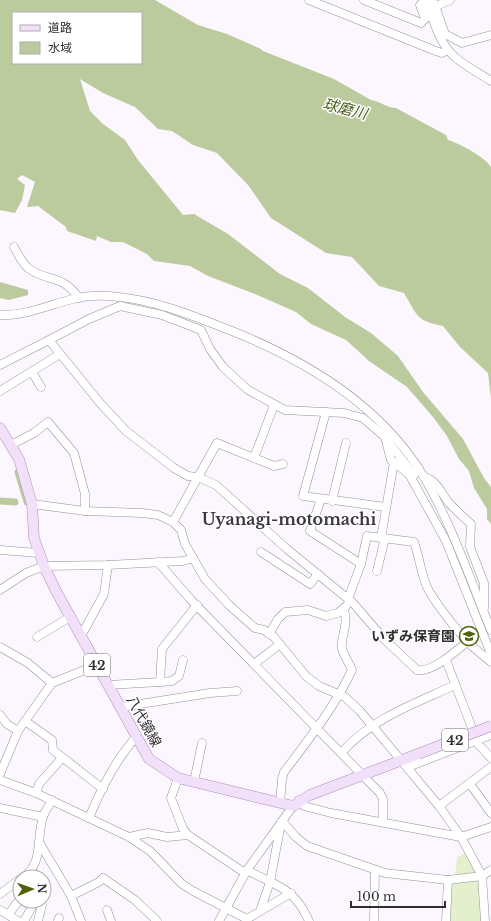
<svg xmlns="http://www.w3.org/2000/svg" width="491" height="921" font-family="'Libre Baskerville','Noto Sans JP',serif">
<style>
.green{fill:#e4efce}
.water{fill:#bccb9e;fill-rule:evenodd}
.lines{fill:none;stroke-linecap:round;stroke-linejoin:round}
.canal{stroke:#bccb9e;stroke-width:7}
.minor-casing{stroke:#969099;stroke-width:9}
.major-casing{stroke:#a992b1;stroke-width:11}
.minor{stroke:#fff;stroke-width:8}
.major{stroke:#f2dffa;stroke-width:10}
.major-bridge-casing{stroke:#a992b1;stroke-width:11;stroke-linecap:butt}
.major-bridge{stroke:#f2dffa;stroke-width:10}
.labels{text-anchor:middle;stroke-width:3;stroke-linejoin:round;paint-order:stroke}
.shield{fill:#fff;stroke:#6e6c6f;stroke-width:1}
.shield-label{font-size:13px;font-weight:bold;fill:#302d31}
.poi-label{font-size:14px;font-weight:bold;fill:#302d31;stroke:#fff;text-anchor:end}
.street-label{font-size:14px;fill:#302d31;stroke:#fff}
.water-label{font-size:15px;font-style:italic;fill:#4d5e1b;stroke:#fff}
.quarter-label{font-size:16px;font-weight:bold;fill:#3c373e;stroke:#fff}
</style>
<rect width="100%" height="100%" fill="#fcf6fe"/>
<path class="green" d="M465 853 479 880 483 921H448L449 882 455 877 457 857Z"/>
<g class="water">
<path d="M0 0H155L198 25 227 34 261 49 263 51 334 79 371 100C380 101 387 108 396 108L446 135 448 140C460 144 484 156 491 167V398L488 373 460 347 443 326C416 321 417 315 404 293L379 286 352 257 326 253 271 218 248 185 217 153 193 145 172 131 158 129 135 107 103 93 80 79 90 111 103 124 125 140 138 160 183 215 194 214 228 234 280 274 308 288 345 317 371 333 398 356 423 392 463 439 484 478 491 487V524L487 519V509L474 488 469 471 459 459 447 436 433 417 407 387 369 361 346 340 311 324 296 312 255 294 208 276 190 266 154 261 147 254 123 242H111L97 236 96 241 67 231 66 227 38 206 27 207 35 182 22 175 17 179 25 185 22 200 15 213 0 210ZM13 13H141V63H13Z"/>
<path d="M0 282 28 290V295L9 300 0 298Z"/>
</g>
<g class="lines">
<g class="canal">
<path d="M18 472 27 502"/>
<path d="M0 501 15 502"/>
</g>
<defs>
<g id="minor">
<path d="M309 0 436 51 442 53 448 50"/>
<path d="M364 0 421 23 425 19 420 5 425 0"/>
<path d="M426 0C433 18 439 44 455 57 465 66 479 73 491 81"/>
<path d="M433 0 445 34 462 43 491 35"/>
<path d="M432 8 450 0"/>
<path d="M14 247C18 254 22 263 28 268 48 283 61 273 79 298"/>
<path d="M0 315C25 316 49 305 73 299 88 295 104 295 119 297 158 301 196 317 232 331 307 361 381 405 424 477 452 525 470 579 491 630"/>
<path d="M49 340 89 319 120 306 162 315 201 330 210 349 223 367 248 390 285 410 344 413 363 418 385 437 391 460 409 474 446 541 491 654"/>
<path d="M0 365 49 340 100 403 126 431 174 468 188 476 198 477 216 485 287 549 353 603 384 639 417 670C432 673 456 651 467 642L491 662"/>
<path d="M32 372 41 387"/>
<path d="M0 391 60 354"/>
<path d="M326 412 303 496 386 507"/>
<path d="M387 440 414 475"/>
<path d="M11 445 34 433 48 422 74 453 85 494V511"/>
<path d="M254 458 274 405"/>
<path d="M424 477C437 480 442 495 450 504 457 511 464 518 471 524L470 547 484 583V608"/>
<path d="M321 499 310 531 361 564"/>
<path d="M332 501 346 443"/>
<path d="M32 504 85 511 142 513 158 515 173 522 181 530 185 544 205 579 230 606 255 628 264 630 274 637 306 676 319 686 345 697 360 711 439 806 461 837 482 876 485 921"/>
<path d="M173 522 217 443 274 466 283 464"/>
<path d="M381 538 394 462"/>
<path d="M0 550 39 553"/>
<path d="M261 552 310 584 318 574"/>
<path d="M158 562 192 601 380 793 383 799V822"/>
<path d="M377 571 385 538"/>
<path d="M0 590 26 573 44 566 108 565 183 561 193 558"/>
<path d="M348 599 361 564 367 536 414 542C419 556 421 573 427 587 437 607 453 624 467 642"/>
<path d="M269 634 278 619 285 612 308 610 326 616 338 613 346 606"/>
<path d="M81 636 104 594 108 565"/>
<path d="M37 637 70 617"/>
<path d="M0 647 28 663 52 683"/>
<path d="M446 660 478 744 491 758"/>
<path d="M254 664 280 644"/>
<path d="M160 682 172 681 179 676 183 660"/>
<path d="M108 685 160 682 162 649 197 605"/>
<path d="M121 707 210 693 237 691"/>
<path d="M0 715 7 724 18 731"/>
<path d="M25 721 52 740 53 750 103 789"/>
<path d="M341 753C372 718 414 704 455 685"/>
<path d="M408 767 491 735"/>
<path d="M0 774 18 731 52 683 97 665"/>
<path d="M178 778 171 798 183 829 188 835 245 873"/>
<path d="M0 780 36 793 129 837 150 851 182 884 193 891 247 919 291 893"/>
<path d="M194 782 202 743"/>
<path d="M470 784 491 813"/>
<path d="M36 793 39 784 62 758"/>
<path d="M299 800 304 806 331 813 461 837 491 827"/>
<path d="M280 803 282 779 284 772C309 739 334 708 352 670 349 663 344 655 342 649 340 637 349 626 344 610"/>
<path d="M439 806 491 767"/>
<path d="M0 808 43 817"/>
<path d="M89 818C100 791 117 758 137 736"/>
<path d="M282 821 296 837 307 846 385 873 448 880 482 876 491 870"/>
<path d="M129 837 148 833 167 837 188 835"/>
<path d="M39 842 71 896 81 921"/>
<path d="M247 870C276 886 294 887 309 921"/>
<path d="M23 877C44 864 36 837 43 817 45 811 49 806 52 800"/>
<path d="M0 894 20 879"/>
<path d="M71 896 99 882 103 878 135 900 157 921"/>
<path d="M0 910 18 921"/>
<path d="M107 910 111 921"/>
<path d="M260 911 270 882 281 823"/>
<path d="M8 915 20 899"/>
<path d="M24 921 32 907"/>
<path d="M38 921 42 905"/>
<path d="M58 921 59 918"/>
<path d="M219 921 247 870 293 806"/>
<path d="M374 921 375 870"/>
<path d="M446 921 448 880"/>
</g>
<path id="major" d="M0 428 19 459 32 504 34 538 44 566 56 591 149 759 178 778 293 806 310 795 418 754"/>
</defs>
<use href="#minor" class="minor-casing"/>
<use href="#major" class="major-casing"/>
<use href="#minor" class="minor"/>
<use href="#major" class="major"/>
<defs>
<path id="major-bridge" d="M418 754 491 726"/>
</defs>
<use href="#major-bridge" class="major-bridge-casing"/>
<use href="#major-bridge" class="major-bridge"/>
</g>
<defs>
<symbol id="school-ring" viewBox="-11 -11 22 22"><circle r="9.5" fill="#fff" stroke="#4e6109" stroke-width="1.5"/><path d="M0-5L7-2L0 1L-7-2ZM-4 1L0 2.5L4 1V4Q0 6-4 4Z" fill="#4e6109"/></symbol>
</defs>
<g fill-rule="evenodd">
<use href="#school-ring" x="458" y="625" width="22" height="22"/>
</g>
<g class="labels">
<g class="shield">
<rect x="84" y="654" width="26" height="22" rx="3"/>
<rect x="442" y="729" width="26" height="22" rx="3"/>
</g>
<g class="shield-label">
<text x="97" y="670">42</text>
<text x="455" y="745">42</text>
</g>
<g class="poi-label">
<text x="455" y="641">いずみ保育園</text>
</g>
<g class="street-label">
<text transform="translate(144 721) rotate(61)" y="5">八代鏡線</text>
</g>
<g class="water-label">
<text transform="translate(345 109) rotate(14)" y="5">球磨川</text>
</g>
<g class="quarter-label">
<text x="289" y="525">Uyanagi-motomachi</text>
</g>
</g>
<rect x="12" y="12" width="130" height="52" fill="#ffffff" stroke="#acabad"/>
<rect x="20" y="25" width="20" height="6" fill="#f2dffa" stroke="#acabad"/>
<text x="48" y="32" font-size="12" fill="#302d31">道路</text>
<rect x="20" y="42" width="20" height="12" fill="#bccb9e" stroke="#acabad"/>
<text x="48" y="52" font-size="12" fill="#302d31">水域</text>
<g transform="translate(32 889) rotate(88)"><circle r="19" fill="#ffffff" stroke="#acabad"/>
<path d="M0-3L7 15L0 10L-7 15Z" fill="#4e6109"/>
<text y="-6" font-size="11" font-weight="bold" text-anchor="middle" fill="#302d31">N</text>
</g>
<path d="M351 901v6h94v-6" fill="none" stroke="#302d31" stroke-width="2"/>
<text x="357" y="901" font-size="12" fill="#302d31" stroke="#ffffff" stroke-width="3" paint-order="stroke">100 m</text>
</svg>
